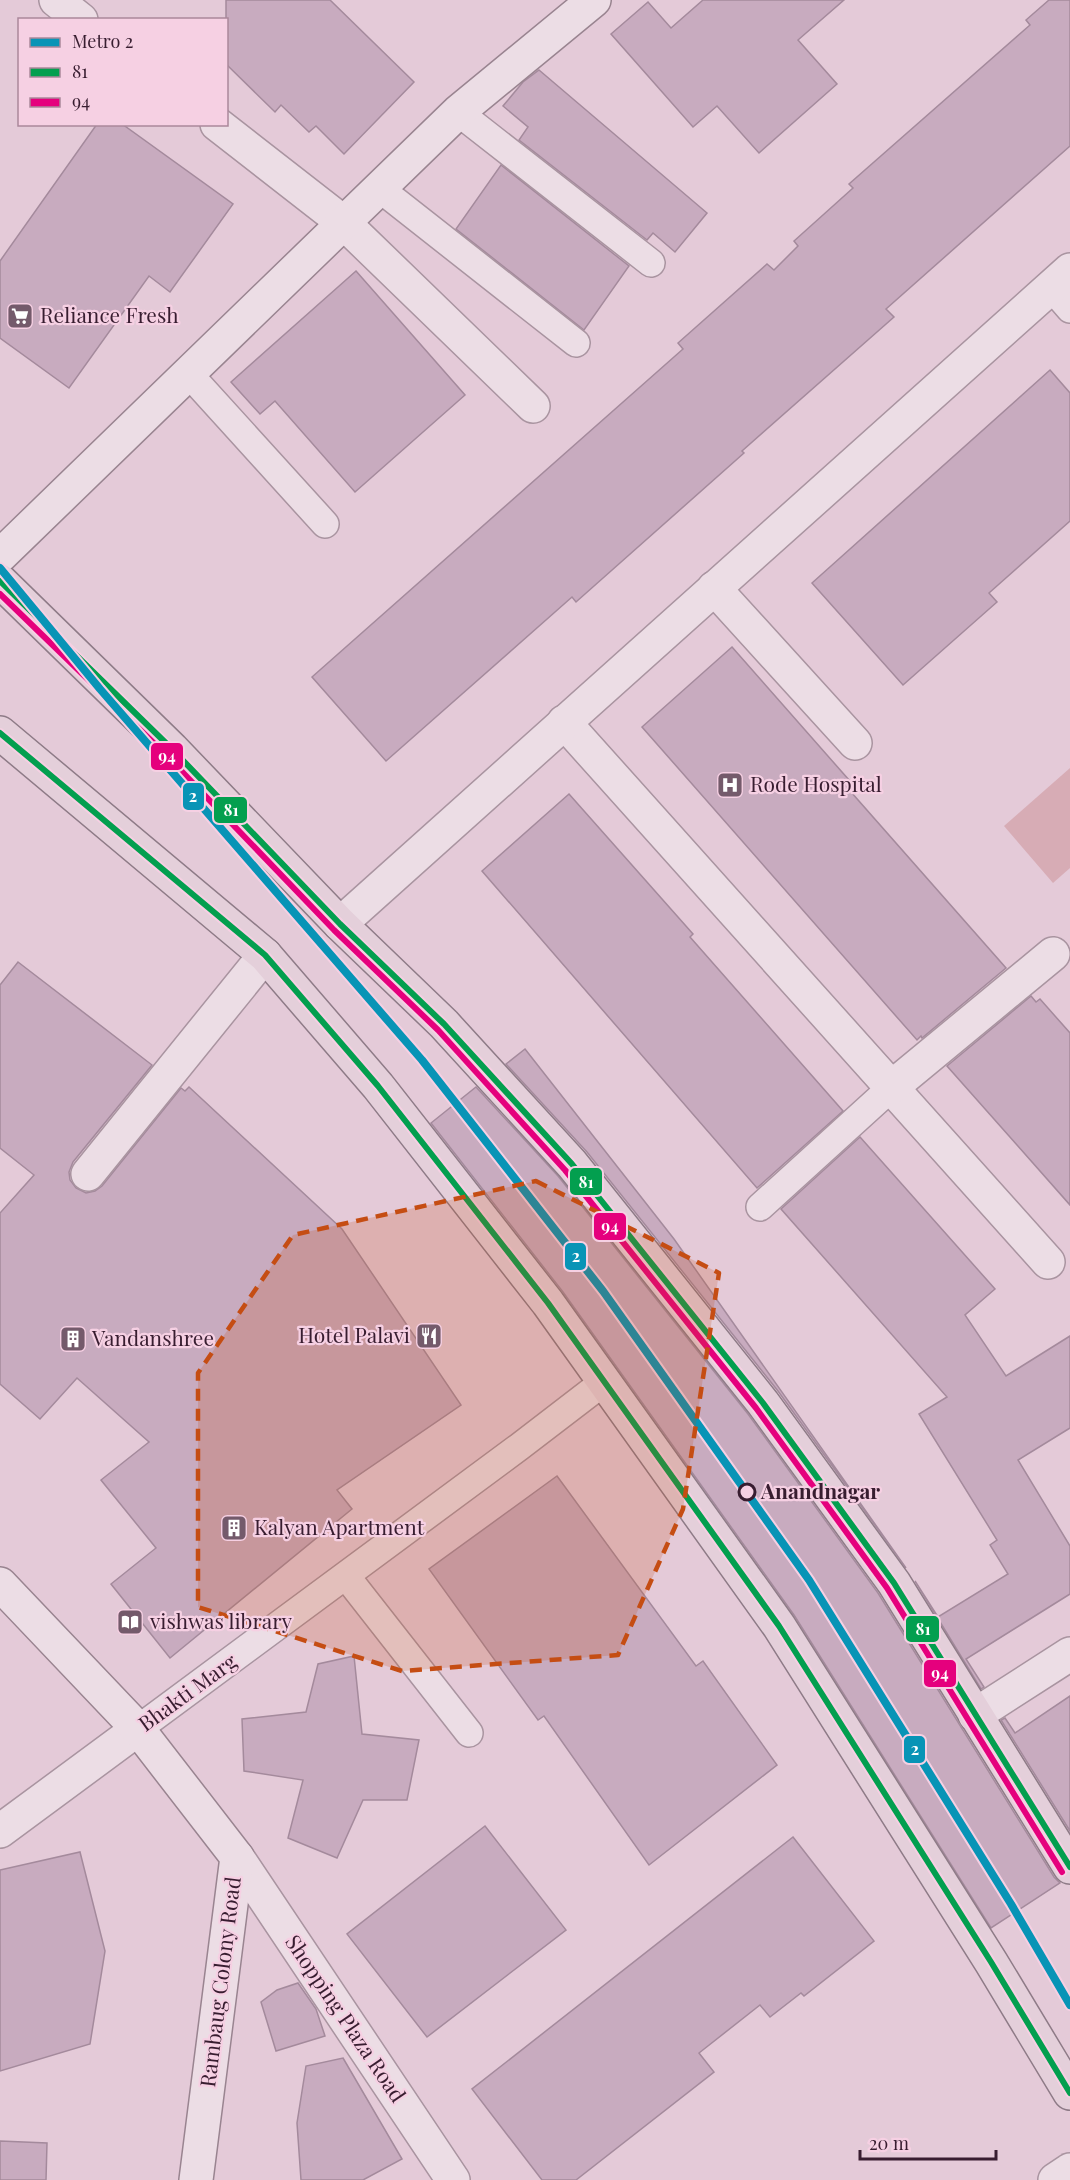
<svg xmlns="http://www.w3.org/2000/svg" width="1070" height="2180" font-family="'Playfair Display',serif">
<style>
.green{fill:#d7acb5}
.building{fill:#c8abbf;stroke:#a48a9c;stroke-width:1.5}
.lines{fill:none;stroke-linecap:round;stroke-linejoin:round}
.lane-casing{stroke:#a994a0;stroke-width:30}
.street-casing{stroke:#a994a0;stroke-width:36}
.secondary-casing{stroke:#998490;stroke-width:36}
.primary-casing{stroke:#8e7b87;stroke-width:36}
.lane{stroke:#ecdde5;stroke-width:27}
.street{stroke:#ecdde5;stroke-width:33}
.secondary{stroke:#ecdde5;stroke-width:33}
.primary{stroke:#e4cfda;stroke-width:33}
.bus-1-casing{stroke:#f6d0e3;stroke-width:10}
.bus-2-casing{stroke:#f6d0e3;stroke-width:10}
.bus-1{stroke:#039f4f;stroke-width:6}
.bus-2{stroke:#e5007d;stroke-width:6}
.metro-1-casing{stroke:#f6d0e3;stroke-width:12}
.metro-1{stroke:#0894b6;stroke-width:8}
.marked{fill:#c54d13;fill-opacity:0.2;stroke:#c54d13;stroke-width:4.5;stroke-dasharray:12 8;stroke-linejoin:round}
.stop-dot{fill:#f6d0e3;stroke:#381d30;stroke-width:3}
.labels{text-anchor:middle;stroke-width:4.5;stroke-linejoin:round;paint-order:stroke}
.poi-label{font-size:21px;fill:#381d30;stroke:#f6d0e3;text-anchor:start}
.stop-label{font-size:21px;font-weight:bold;fill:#381d30;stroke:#f6d0e3;text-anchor:start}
.street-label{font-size:21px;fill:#381d30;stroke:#f6d0e3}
.line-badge{stroke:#f6d0e3;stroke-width:2}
.badge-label{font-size:16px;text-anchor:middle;font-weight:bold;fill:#fff}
</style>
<rect width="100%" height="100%" fill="#e4cad8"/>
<path class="green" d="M1070 768V868L1053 883 1004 826Z"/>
<g class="building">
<path d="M226 0H330L414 82 344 154 316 126 309 132 281 105 275 112 226 64Z"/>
<path d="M703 0H844L798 40 837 84 759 153 717 106 693 127 611 34 648 2 671 28Z"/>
<path d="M1049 0H1070V146L886 309 894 317 742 451 744 453 576 602 572 597 386 761 312 677 683 349 678 343 767 264 774 270 798 246 794 241 853 188 849 184 1030 25 1026 20Z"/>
<path d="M539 70 707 213 675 252 653 233 647 240 519 140 528 127 503 106 523 82Z"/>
<path d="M97 124H122L233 204 170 292 149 276 69 388 0 338V261Z"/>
<path d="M501 165 629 266 584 330 456 229Z"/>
<path d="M356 271 465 395 355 492 275 401 260 414 231 382Z"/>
<path d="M1050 370 1070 393V521L989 593 997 602 903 685 812 583Z"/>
<path d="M732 647 849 780 844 784 1006 968 922 1038 921 1036 917 1040 642 727Z"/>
<path d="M569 794 693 934 690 937 843 1111 757 1188 482 871Z"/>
<path d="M18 962 152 1065 73 1162 69 1172 70 1180 76 1188 86 1193 95 1191 102 1186 181 1088 185 1091 189 1087 342 1229 461 1405 337 1490 352 1509 170 1658 111 1584 156 1548 101 1480 149 1442 77 1378 40 1419 0 1384V1213L34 1175 0 1148V985Z"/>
<path d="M1031 996 1036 1002 1040 999 1070 1033V1205L947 1066Z"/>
<path d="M525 1049 674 1239 906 1568 778 1391 587 1152 506 1064Z"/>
<path d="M476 1087 558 1176 748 1414 878 1593 1054 1877 1060 1883 991 1928 794 1615 563 1292 431 1123Z"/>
<path d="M860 1137 995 1289 965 1315 1006 1376 1070 1336V1428L1018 1460 1070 1546V1594L966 1659 984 1687 981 1689 915 1581 938 1617 1008 1574 990 1545 997 1540 919 1414 947 1397 781 1209Z"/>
<path d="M557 1476 696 1666 703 1661 777 1765 649 1865 544 1716 538 1720 429 1569Z"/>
<path d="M354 1656 362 1734 419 1740 407 1800H363L337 1858 288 1838 303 1780 244 1771 242 1719 306 1712 318 1664Z"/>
<path d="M1070 1696V1831L1001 1720 1005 1718 1015 1733Z"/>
<path d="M485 1826 566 1930 427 2037 347 1934Z"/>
<path d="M793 1837 874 1941 804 1996 801 1993 770 2017 760 2005 699 2053 714 2072 576 2180H542L472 2089Z"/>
<path d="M80 1852 105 1951 90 2044 0 2071V1870Z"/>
<path d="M298 1983 316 2009 325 2036 276 2051 261 2002 277 1990Z"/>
<path d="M343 2058 402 2159 363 2180H301L297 2123 306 2066Z"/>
<path d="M0 2141 47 2143 46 2180H0Z"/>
</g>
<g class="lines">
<defs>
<g id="lane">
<path d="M458 112 651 263"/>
<path d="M379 188 576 343"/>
<path d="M1051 287 1070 309"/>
<path d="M188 373 325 524"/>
<path d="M760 1207 892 1087"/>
<path d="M346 1576 469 1733"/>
<path d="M138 1729 519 1447 605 1381"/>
</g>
<g id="street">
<path d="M56 0 81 20"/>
<path d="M217 124 344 223 533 406"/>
<path d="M714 588 855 743"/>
<path d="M564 722 1048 1262"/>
<path d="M340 924 1070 270"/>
<path d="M892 1087 1053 954"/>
<path d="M88 1174 265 955"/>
<path d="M975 1715 1070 1654"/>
<path d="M0 1831 138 1729"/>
<path d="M237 1857 453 2180"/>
<path d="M1055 2180 1070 2170"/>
</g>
<g id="secondary">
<path d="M0 556 458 112 594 0"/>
<path d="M0 1584 138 1729 237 1857 196 2180"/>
</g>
<g id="primary">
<path d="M0 581 172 749 340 924 444 1024 572 1164 763 1403 894 1583 1070 1867"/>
<path d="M0 733 265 955 378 1086 548 1303 779 1626 991 1962 1070 2093"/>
</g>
</defs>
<use href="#lane" class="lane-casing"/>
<use href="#street" class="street-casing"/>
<use href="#secondary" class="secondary-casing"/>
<use href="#primary" class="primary-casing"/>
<use href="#lane" class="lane"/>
<use href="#street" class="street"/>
<use href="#secondary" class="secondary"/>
<use href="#primary" class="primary"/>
<defs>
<g id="bus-1">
<path d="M0 581 172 749 340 924 444 1024 572 1164 763 1403 894 1583 1070 1867"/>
<path d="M0 733 265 955 378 1086 548 1303 779 1626 991 1962 1070 2093"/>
</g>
<path id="bus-2" d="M0 594 166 755 334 930 438 1030 565 1170 756 1408 887 1588 1062 1872"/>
</defs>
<use href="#bus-1" class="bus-1-casing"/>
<use href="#bus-2" class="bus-2-casing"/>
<use href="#bus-1" class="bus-1"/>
<use href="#bus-2" class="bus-2"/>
<defs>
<path id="metro-1" d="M0 568 100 689 422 1060 603 1291 809 1580 1011 1904 1070 2005"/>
</defs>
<use href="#metro-1" class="metro-1-casing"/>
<use href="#metro-1" class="metro-1"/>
</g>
<path class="marked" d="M536 1181 719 1273 683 1509 618 1655 402 1671 198 1607V1373L293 1235Z"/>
<defs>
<symbol id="supermarket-square" viewBox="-11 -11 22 22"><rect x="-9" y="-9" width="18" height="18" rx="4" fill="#745a6b" stroke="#f6d0e3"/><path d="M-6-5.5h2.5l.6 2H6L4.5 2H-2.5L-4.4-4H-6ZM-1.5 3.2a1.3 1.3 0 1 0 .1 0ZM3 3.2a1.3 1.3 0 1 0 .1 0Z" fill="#fff"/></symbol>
<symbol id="hospital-square" viewBox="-11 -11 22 22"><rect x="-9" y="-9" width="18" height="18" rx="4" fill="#745a6b" stroke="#f6d0e3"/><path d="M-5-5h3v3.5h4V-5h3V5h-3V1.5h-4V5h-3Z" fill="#fff"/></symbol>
<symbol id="restaurant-square" viewBox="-11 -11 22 22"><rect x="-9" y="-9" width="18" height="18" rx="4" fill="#745a6b" stroke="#f6d0e3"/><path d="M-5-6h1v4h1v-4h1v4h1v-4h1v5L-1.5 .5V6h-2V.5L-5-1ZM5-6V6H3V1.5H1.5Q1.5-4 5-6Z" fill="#fff"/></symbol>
<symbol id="building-square" viewBox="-11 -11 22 22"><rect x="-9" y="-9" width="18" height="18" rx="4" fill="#745a6b" stroke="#f6d0e3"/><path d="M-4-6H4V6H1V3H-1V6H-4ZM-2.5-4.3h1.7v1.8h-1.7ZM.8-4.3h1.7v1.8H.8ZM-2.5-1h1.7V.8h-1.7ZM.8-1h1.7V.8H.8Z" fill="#fff"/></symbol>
<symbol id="library-square" viewBox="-11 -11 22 22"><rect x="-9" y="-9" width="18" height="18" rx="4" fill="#745a6b" stroke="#f6d0e3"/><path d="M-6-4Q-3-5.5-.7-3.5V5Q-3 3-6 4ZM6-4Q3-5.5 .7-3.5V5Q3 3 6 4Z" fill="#fff"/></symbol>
</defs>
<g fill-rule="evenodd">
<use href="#supermarket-square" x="5" y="301" width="30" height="30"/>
<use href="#hospital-square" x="715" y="770" width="30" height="30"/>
<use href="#restaurant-square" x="414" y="1321" width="30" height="30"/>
<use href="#building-square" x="58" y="1324" width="30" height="30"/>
<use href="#building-square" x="219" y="1513" width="30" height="30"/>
<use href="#library-square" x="115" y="1607" width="30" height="30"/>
</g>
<circle class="stop-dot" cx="747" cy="1492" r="8"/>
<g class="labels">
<g class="poi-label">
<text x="40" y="323">Reliance Fresh</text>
<text x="750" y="792">Rode Hospital</text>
<text x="410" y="1343" text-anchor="end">Hotel Palavi</text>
<text x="92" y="1346">Vandanshree</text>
<text x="254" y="1535">Kalyan Apartment</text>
<text x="150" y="1629">vishwas library</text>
</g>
<g class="stop-label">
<text x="761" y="1499">Anandnagar</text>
</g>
<g class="street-label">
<text transform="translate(188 1693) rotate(-36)" y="7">Bhakti Marg</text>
<text transform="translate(221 1982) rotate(-83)" y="7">Rambaug Colony Road</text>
<text transform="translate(345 2019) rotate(56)" y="7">Shopping Plaza Road</text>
</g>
</g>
<g class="line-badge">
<rect x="150" y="742" width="34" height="29" rx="6" fill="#e5007d"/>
<rect x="182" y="782" width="23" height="29" rx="6" fill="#0894b6"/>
<rect x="213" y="796" width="35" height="28" rx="6" fill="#039f4f"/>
<rect x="569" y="1167" width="34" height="29" rx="6" fill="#039f4f"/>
<rect x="593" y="1212" width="34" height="29" rx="6" fill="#e5007d"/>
<rect x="564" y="1242" width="23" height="29" rx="6" fill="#0894b6"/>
<rect x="905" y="1615" width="35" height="28" rx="6" fill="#039f4f"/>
<rect x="923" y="1659" width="34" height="29" rx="6" fill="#e5007d"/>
<rect x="903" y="1735" width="23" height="29" rx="6" fill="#0894b6"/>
</g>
<g class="badge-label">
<text x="167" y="762">94</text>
<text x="193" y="802">2</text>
<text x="231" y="816">81</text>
<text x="586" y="1188">81</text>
<text x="610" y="1232">94</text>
<text x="576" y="1262">2</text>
<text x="923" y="1635">81</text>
<text x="940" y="1679">94</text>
<text x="915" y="1755">2</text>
</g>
<rect x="18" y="18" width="210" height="108" fill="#f6d0e3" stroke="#aa889b" stroke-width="1.5"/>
<rect x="30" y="38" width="30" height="9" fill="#0894b6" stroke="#aa889b" stroke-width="1.5"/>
<text x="72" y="48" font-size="18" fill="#381d30">Metro 2</text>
<rect x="30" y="68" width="30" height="9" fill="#039f4f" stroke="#aa889b" stroke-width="1.5"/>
<text x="72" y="78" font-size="18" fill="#381d30">81</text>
<rect x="30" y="98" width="30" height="9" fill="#e5007d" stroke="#aa889b" stroke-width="1.5"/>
<text x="72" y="108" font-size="18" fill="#381d30">94</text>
<path d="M860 2150v9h136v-9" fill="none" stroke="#381d30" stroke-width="3"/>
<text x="869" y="2150" font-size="18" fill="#381d30" stroke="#f6d0e3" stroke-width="4.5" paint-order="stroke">20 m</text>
</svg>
